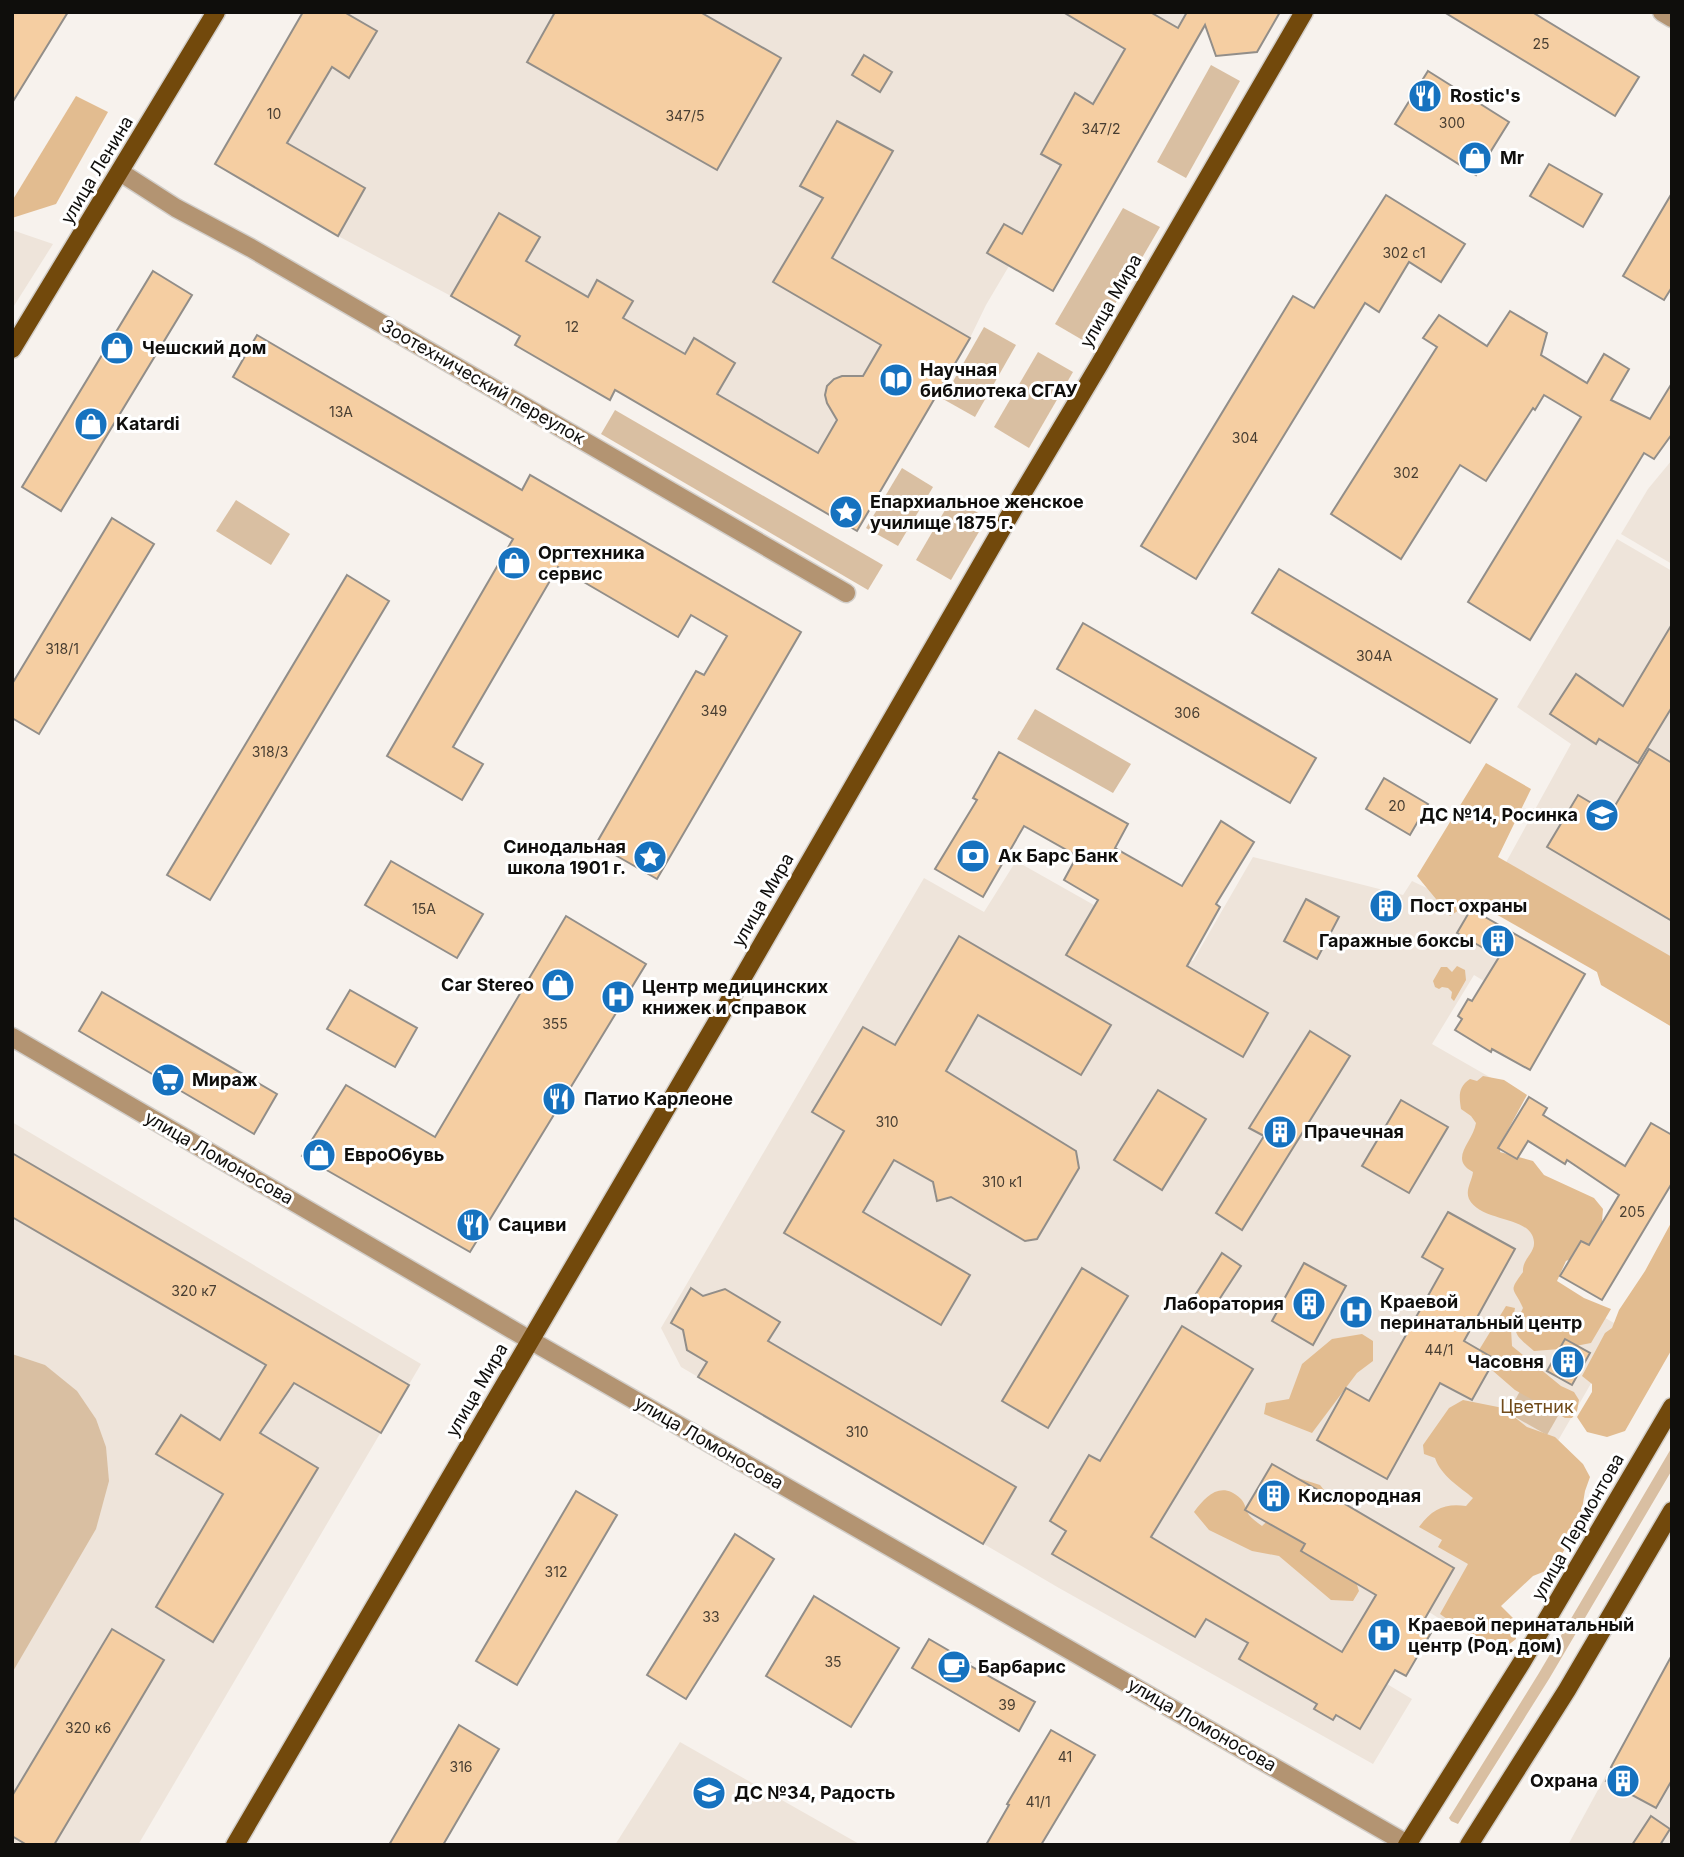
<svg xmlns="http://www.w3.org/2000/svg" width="1684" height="1857" font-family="Inter,sans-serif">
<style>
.built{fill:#eee4da}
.green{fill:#d9bfa2}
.forest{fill:#e2bc90}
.building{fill:#f5cea2;stroke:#928e89;stroke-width:2}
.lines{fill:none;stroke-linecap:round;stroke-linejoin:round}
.minor-casing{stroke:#d2cec9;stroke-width:21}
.major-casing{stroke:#d2cec9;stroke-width:21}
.minor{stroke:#b39472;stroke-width:18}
.major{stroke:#72490c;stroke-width:18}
.labels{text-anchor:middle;stroke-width:6;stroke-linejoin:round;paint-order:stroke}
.number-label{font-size:14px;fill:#483e32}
.poi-label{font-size:18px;font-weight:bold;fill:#0f0e0c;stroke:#fff;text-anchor:start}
.street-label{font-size:18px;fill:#0f0e0c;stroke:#fff}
.park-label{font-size:18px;fill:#714b1a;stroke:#fff}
</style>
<rect width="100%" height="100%" fill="#f7f2ed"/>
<g class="built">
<path d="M303 12H1214L1053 291 1009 266 986 305 970 338 857 531 616 390 610 400 520 336 451 296 338 236 215 164Z"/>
<path d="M12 230 53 244 12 309Z"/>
<path d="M1672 460V564L1621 534 1648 489Z"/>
<path d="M1617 539 1672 571V990L1493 886 1571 744 1517 707Z"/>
<path d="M1253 857 1403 895 1412 881 1471 909 1550 954 1522 1004 1474 975 1432 1044 1521 1095 1492 1151 1561 1211 1534 1278 1623 1328 1451 1626 1429 1612 1420 1626 1431 1633 1406 1676 1395 1670 1387 1684 1412 1699 1373 1764 1059 1588 681 1367 661 1328 924 878 984 912 1016 861 1193 961Z"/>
<path d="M12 1122 421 1364 138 1845H12Z"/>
<path d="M1660 1676 1672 1682V1845H1568Z"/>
<path d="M680 1742 861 1845H615Z"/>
</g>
<g class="green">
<path d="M1211 65 1240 81 1186 178 1157 162Z"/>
<path d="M1123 208 1160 227 1091 345 1055 324Z"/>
<path d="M984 327 1016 345 975 417 943 399Z"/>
<path d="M1038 352 1073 372 1029 448 994 427Z"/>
<path d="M615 410 883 565 868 590 601 434Z"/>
<path d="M902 468 933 487 898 546 866 528Z"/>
<path d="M952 498 987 518 951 580 916 560Z"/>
<path d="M236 500 290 534 271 565 216 531Z"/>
<path d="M1035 709 1131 764 1113 793 1017 739Z"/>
<path d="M12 1354 45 1365 77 1391 96 1419 106 1447 109 1481 96 1529 12 1673Z"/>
<path d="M1526 1380 1566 1402 1547 1435 1508 1413Z"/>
<path d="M1672 1447V1470L1549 1679 1458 1824 1451 1821 1449 1818 1539 1673Z"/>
</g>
<g class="forest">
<path d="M76 96 108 112 56 204 12 218V201Z"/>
<path d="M1486 763 1531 789 1498 857 1672 957V1027L1601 985 1597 972 1473 901 1450 916 1417 876Z"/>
<path d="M1457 966 1465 970 1466 980 1454 1001 1451 998 1452 992 1448 988 1442 987 1439 989 1435 987 1433 981 1441 967H1447L1452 972Z"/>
<path d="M1483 1076 1504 1080 1527 1095 1502 1141 1500 1152 1533 1161 1544 1175 1594 1198 1603 1209 1600 1247 1566 1261 1557 1281 1584 1298 1611 1309 1591 1343 1560 1349 1534 1351C1513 1333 1511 1333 1523 1308 1513 1286 1508 1293 1523 1272 1522 1259 1535 1253 1534 1242 1532 1215 1481 1223 1469 1199 1465 1190 1472 1181 1473 1172 1448 1159 1473 1142 1476 1123L1471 1116 1461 1109C1459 1096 1458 1087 1470 1079L1477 1081Z"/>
<path d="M1672 1221V1349L1625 1431 1607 1437 1587 1432 1577 1417 1592 1392V1384L1582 1376 1605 1333 1612 1328 1619 1310 1645 1271Z"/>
<path d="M1506 1306 1515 1308 1511 1329 1512 1346 1561 1386 1574 1392 1579 1400 1577 1411 1572 1418H1565L1515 1390 1493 1371 1483 1365 1479 1350Z"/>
<path d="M1362 1334 1373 1341V1361L1357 1373 1312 1433 1264 1414 1266 1403 1289 1399 1302 1364 1332 1339Z"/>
<path d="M1463 1400 1503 1408 1527 1427 1555 1437 1583 1464 1590 1477 1585 1491 1580 1521 1562 1554 1553 1568 1533 1576 1501 1606 1514 1619 1516 1639 1503 1649 1475 1639 1440 1614 1468 1564 1438 1547 1442 1540 1419 1527C1432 1509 1445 1503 1466 1506L1473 1498C1460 1487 1441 1476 1435 1458L1424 1454 1423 1445 1449 1408Z"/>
<path d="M1298 1478 1320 1485 1328 1495 1359 1591 1353 1601 1331 1600 1279 1556 1252 1551 1209 1530 1194 1512C1206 1496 1221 1480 1241 1499 1245 1503 1246 1510 1249 1515 1252 1519 1257 1522 1262 1526 1276 1513 1291 1496 1298 1478Z"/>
</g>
<g class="building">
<path d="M12 12H68L12 103Z"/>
<path d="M303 12H344L377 31 349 78 332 67 287 143 365 188 338 236 215 164Z"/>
<path d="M555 12H700L781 58 717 170 527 62Z"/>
<path d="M1063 12H1150L1178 28 1187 12H1280L1257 52 1216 56 1205 25 1053 291 987 253 1004 224 1022 234 1061 165 1041 154 1075 93 1093 104 1125 49Z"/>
<path d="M1444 12H1532L1639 77 1615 116Z"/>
<path d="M864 55 892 72 880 92 852 75Z"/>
<path d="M1428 71 1509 122 1476 175 1395 124Z"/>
<path d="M837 121 893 151 832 258 970 338 857 531 615 390 610 400 515 345 520 336 451 296 499 213 540 237 526 261 588 297 597 280 633 301 623 318 685 354 694 338 735 363 717 394 818 453 837 420 827 403 825 395 827 386 834 379 842 376H863L881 345 773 282 823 198 800 186Z"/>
<path d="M1549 164 1602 194 1583 227 1530 196Z"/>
<path d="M1672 193V287L1664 300 1623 276Z"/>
<path d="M1386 195 1465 244 1441 282 1409 262 1379 312 1365 303 1196 579 1141 546 1293 296 1314 308Z"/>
<path d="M153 271 192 295 61 511 22 487Z"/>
<path d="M1510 311 1547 333 1541 355 1587 383 1604 354 1629 369 1611 400 1650 419 1672 383V434L1654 459 1644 453 1530 640 1468 602 1581 417 1544 395 1535 410 1533 408 1486 481 1460 465 1401 559 1331 514 1437 347 1423 338 1439 315 1487 346Z"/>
<path d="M257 335 522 490 530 475 801 632 657 879 596 844 696 671 704 675 727 636 691 615 678 637 558 567 453 747 483 764 462 800 387 756 513 539 233 377Z"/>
<path d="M112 518 154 544 39 734 12 718V684Z"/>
<path d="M1279 569 1497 699 1470 743 1252 613Z"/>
<path d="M347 575 389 601 210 900 167 875Z"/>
<path d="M1083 623 1316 758 1290 803 1057 669Z"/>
<path d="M1672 624V707L1638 763 1599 739 1596 744 1550 714 1576 674 1623 706Z"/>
<path d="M1649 749 1672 763V921L1547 847 1578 795 1610 814Z"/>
<path d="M999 752 1128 824 1115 848 1182 886 1221 821 1254 842 1216 904 1220 907 1187 966 1268 1013 1243 1057 1066 955 1098 900 1064 880 1077 856 1024 826 983 897 935 869 977 800 973 798Z"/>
<path d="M1384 778 1428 804 1410 835 1366 809Z"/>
<path d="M391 861 483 914 457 958 365 905Z"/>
<path d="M1306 899 1339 917 1317 959 1284 941Z"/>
<path d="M1471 909 1585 974 1530 1070 1492 1049 1491 1052 1455 1030 1462 1019 1458 1016 1468 999 1472 1001 1499 957 1457 933Z"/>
<path d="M566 916 646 964 470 1252 302 1156 346 1085 435 1137Z"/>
<path d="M959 936 1111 1025 1081 1075 978 1015 946 1071 1076 1151 1079 1168 1037 1239 1025 1241 951 1197 937 1201 933 1182 894 1160 863 1212 970 1275 941 1325 784 1233 844 1131 812 1112 863 1027 895 1045Z"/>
<path d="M350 990 417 1028 395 1067 327 1029Z"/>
<path d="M102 992 277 1094 254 1134 79 1031Z"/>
<path d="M1310 1031 1350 1056 1242 1230 1216 1213 1264 1136 1249 1128Z"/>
<path d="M1158 1090 1206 1119 1162 1190 1114 1160Z"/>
<path d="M1529 1097 1547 1108 1543 1115 1625 1166 1651 1123 1672 1135V1183L1602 1300 1560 1276 1581 1241 1589 1245 1619 1195 1567 1160 1565 1164 1528 1141 1517 1159 1498 1148Z"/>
<path d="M1401 1100 1448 1127 1409 1193 1362 1166Z"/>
<path d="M12 1153 409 1385 381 1433 294 1383 260 1433 318 1468 213 1642 156 1607 223 1494 156 1454 181 1415 220 1440 266 1365 12 1217Z"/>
<path d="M1448 1212 1515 1249 1464 1341 1495 1359 1472 1400 1440 1383 1387 1479 1317 1440 1346 1388 1369 1401 1443 1269 1422 1257Z"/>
<path d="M1222 1253 1241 1266 1213 1309 1194 1297Z"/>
<path d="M1304 1263 1346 1286 1313 1345 1272 1321Z"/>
<path d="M1082 1268 1128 1296 1048 1428 1002 1401Z"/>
<path d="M691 1288 703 1296 725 1289 780 1322 768 1341 1016 1487 983 1544 698 1377 707 1362 687 1350 683 1330 671 1323Z"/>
<path d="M1182 1326 1253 1369 1151 1537 1342 1652 1376 1595 1301 1551 1305 1544 1245 1510 1272 1464 1332 1498 1333 1497 1454 1568 1420 1627 1431 1633 1406 1676 1395 1670 1360 1729 1336 1715 1333 1720 1314 1709 1317 1704 1239 1659 1248 1643 1206 1619 1195 1637 1052 1554 1066 1531 1050 1521 1089 1455 1100 1461Z"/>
<path d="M1565 1339 1590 1353 1572 1385 1547 1371Z"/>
<path d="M576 1491 617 1515 517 1685 476 1661Z"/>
<path d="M735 1534 774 1559 686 1699 647 1675Z"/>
<path d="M814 1596 899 1648 851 1727 766 1676Z"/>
<path d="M112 1629 164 1660 54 1845H27L12 1836V1796Z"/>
<path d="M929 1639 970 1663 969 1665 1035 1702 1019 1731 912 1668Z"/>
<path d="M1672 1655V1780L1656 1808 1606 1781 1613 1768 1611 1767Z"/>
<path d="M459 1725 499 1749 443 1845H389Z"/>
<path d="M1051 1730 1095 1755 1041 1845H986L1009 1805 1007 1804Z"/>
<path d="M1651 1816 1670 1829 1660 1845H1632Z"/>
</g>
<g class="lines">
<defs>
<g id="minor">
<path d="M1662 12 1672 18"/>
<path d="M120 172 176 208 251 248 846 593"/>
<path d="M12 1037 530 1340 1409 1845"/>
</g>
<g id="major">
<path d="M12 349 216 12"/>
<path d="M235 1845 735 991 1022 494 1099 365 1304 12"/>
<path d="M1407 1845 1522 1662 1672 1407"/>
<path d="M1469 1845 1567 1690 1672 1511"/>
</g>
</defs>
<use href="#minor" class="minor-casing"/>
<use href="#major" class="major-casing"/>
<use href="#minor" class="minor"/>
<use href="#major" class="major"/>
</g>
<defs>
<symbol id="restaurant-disc" viewBox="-11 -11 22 22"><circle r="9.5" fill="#1672bf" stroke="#fff"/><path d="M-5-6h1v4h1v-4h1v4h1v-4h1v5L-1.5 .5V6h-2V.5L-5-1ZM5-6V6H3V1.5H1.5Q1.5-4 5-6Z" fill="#fff"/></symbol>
<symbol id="shop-disc" viewBox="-11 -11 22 22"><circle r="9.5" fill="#1672bf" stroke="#fff"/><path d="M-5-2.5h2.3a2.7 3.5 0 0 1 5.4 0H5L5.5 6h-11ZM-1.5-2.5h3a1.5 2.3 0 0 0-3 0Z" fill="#fff"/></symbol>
<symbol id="library-disc" viewBox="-11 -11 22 22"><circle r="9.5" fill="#1672bf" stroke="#fff"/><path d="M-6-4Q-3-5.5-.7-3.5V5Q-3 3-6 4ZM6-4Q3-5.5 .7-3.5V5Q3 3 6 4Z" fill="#fff"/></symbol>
<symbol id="sight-disc" viewBox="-11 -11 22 22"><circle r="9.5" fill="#1672bf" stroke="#fff"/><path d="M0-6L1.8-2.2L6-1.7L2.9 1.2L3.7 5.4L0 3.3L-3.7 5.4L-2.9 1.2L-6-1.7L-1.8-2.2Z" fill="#fff"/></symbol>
<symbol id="school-disc" viewBox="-11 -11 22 22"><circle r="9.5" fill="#1672bf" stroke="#fff"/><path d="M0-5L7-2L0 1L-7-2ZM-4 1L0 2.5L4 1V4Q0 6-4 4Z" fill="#fff"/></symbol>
<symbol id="bank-disc" viewBox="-11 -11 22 22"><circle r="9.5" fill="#1672bf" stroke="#fff"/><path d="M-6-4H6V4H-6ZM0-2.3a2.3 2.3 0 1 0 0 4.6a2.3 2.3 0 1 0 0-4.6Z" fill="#fff"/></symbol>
<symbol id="building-disc" viewBox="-11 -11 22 22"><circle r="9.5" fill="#1672bf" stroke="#fff"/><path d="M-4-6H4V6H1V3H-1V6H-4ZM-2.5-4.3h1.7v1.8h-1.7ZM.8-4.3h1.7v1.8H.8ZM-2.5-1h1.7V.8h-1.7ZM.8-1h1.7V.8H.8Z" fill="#fff"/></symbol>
<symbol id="hospital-disc" viewBox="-11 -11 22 22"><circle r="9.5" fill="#1672bf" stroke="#fff"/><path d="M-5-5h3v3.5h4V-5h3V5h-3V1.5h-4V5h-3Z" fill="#fff"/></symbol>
<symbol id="supermarket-disc" viewBox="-11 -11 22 22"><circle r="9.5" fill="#1672bf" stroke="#fff"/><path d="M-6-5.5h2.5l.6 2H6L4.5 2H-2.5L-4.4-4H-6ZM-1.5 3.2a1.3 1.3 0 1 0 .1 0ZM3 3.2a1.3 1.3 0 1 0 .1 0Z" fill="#fff"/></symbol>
<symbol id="cafe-disc" viewBox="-11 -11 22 22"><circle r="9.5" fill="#1672bf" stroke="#fff"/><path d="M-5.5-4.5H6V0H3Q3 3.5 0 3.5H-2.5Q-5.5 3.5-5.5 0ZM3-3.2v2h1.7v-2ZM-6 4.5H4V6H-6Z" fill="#fff"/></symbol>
</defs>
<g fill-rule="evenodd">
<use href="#restaurant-disc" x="1406" y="77" width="38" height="38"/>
<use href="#shop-disc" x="1456" y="139" width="38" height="38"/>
<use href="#shop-disc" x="98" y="329" width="38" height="38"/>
<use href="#library-disc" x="877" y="361" width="38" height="38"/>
<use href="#shop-disc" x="72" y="405" width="38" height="38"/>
<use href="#sight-disc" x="827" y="493" width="38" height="38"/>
<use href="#shop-disc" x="495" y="544" width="38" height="38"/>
<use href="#school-disc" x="1583" y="796" width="38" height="38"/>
<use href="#bank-disc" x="954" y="837" width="38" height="38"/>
<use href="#sight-disc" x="631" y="838" width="38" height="38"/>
<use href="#building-disc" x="1367" y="887" width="38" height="38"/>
<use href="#building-disc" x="1479" y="922" width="38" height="38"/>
<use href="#shop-disc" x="539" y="966" width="38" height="38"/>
<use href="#hospital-disc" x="599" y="978" width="38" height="38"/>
<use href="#supermarket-disc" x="149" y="1061" width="38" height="38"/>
<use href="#restaurant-disc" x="540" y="1080" width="38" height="38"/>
<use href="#building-disc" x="1261" y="1113" width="38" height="38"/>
<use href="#shop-disc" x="300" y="1136" width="38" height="38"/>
<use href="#restaurant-disc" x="454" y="1206" width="38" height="38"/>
<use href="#building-disc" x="1290" y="1285" width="38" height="38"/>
<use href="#hospital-disc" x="1337" y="1293" width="38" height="38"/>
<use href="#building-disc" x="1549" y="1343" width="38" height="38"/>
<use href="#building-disc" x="1255" y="1477" width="38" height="38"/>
<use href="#hospital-disc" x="1365" y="1616" width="38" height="38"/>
<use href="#cafe-disc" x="935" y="1648" width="38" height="38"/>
<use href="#building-disc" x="1604" y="1762" width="38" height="38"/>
<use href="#school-disc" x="690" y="1774" width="38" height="38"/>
</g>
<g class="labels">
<g class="number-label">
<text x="1541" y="49">25</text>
<text x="274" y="119">10</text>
<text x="685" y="121">347/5</text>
<text x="1452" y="128">300</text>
<text x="1101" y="134">347/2</text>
<text x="1404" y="258">302 с1</text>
<text x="572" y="332">12</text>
<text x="341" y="417">13А</text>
<text x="1245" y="443">304</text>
<text x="1406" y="478">302</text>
<text x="62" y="654">318/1</text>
<text x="1374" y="661">304А</text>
<text x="714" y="716">349</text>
<text x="1187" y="718">306</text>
<text x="270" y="757">318/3</text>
<text x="1397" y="811">20</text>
<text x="424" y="914">15А</text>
<text x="555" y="1029">355</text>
<text x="887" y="1127">310</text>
<text x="1002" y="1187">310 к1</text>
<text x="1632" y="1217">205</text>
<text x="194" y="1296">320 к7</text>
<text x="1439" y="1355">44/1</text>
<text x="857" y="1437">310</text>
<text x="556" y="1577">312</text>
<text x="711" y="1622">33</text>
<text x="833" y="1667">35</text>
<text x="1007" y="1710">39</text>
<text x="88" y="1733">320 к6</text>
<text x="1065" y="1762">41</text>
<text x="461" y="1772">316</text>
<text x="1038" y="1807">41/1</text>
</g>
<g class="poi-label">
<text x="1450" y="102">Rostic's</text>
<text x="1500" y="164">Mr</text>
<text x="142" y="354">Чешский дом</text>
<text x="920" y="376">Научная<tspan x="920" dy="21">библиотека СГАУ</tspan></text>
<text x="116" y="430">Katardi</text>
<text x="870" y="508">Епархиальное женское<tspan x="870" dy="21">училище 1875 г.</tspan></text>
<text x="538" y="559">Оргтехника<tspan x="538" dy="21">сервис</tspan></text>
<text x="1578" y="821" text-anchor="end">ДС №14, Росинка</text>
<text x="626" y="853" text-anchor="end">Синодальная<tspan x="626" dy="21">школа 1901 г.</tspan></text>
<text x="998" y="862">Ак Барс Банк</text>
<text x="1410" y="912">Пост охраны</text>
<text x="1474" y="947" text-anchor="end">Гаражные боксы</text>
<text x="534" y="991" text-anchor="end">Car Stereo</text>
<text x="642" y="993">Центр медицинских<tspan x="642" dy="21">книжек и справок</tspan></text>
<text x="192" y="1086">Мираж</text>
<text x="584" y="1105">Патио Карлеоне</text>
<text x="1304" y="1138">Прачечная</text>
<text x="344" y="1161">ЕвроОбувь</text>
<text x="498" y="1231">Сациви</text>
<text x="1380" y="1308">Краевой<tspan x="1380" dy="21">перинатальный центр</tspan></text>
<text x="1284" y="1310" text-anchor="end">Лаборатория</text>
<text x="1544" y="1368" text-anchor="end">Часовня</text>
<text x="1298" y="1502">Кислородная</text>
<text x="1408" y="1631">Краевой перинатальный<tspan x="1408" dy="21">центр (Род. дом)</tspan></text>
<text x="978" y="1673">Барбарис</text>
<text x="1598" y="1787" text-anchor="end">Охрана</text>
<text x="734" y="1799">ДС №34, Радость</text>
</g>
<g class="street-label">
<text transform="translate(97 170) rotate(-59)" y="6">улица Ленина</text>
<text transform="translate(1111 301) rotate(-60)" y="6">улица Мира</text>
<text transform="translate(483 382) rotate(30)" y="6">Зоотехнический переулок</text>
<text transform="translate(763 900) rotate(-60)" y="6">улица Мира</text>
<text transform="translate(219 1158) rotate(30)" y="6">улица Ломоносова</text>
<text transform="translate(477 1390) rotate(-60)" y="6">улица Мира</text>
<text transform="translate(709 1443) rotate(30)" y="6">улица Ломоносова</text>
<text transform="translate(1578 1527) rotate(-60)" y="6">улица Лермонтова</text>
<text transform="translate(1202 1725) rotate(30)" y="6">улица Ломоносова</text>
</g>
<g class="park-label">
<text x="1537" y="1413">Цветник</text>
</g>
</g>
<rect width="1684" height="1857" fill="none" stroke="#0f0e0c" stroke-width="28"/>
</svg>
